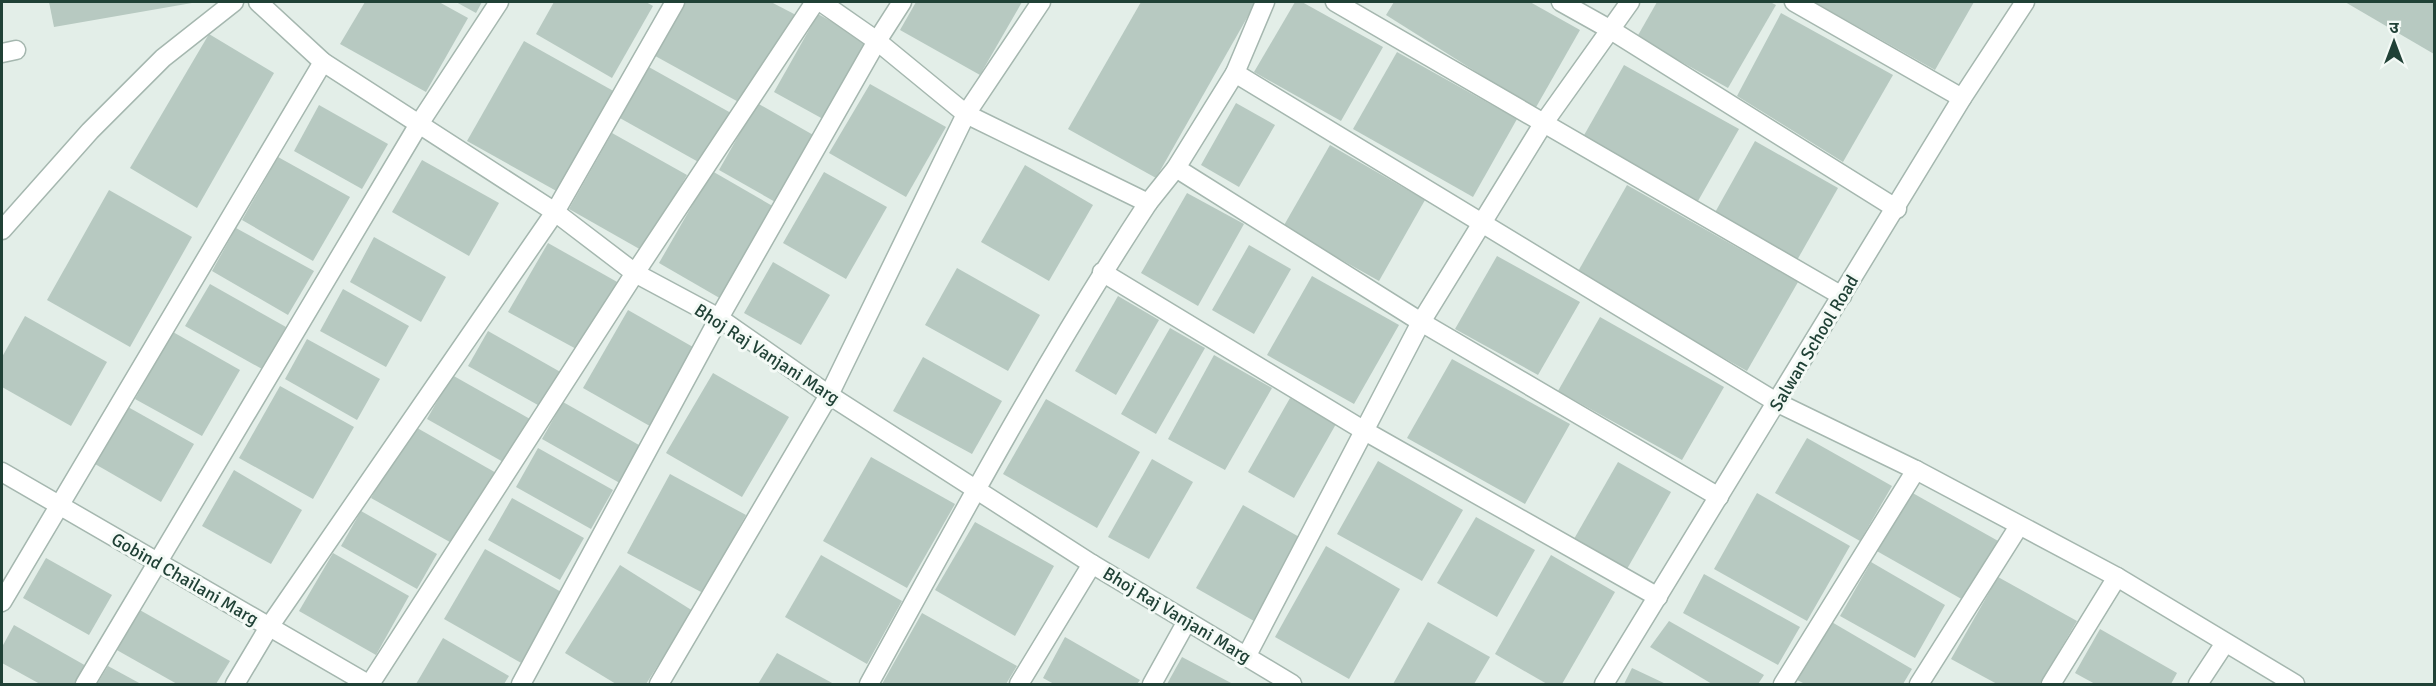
<svg xmlns="http://www.w3.org/2000/svg" width="2436" height="686" font-family="Signika,'Noto Sans Devanagari',sans-serif">
<style>
.building{fill:#b7c9c1}
.lines{fill:none;stroke-linecap:round;stroke-linejoin:round}
.minor-casing{stroke:#a5b7af;stroke-width:21}
.minor{stroke:#fff;stroke-width:18}
.labels{text-anchor:middle;stroke-width:6;stroke-linejoin:round;paint-order:stroke}
.street-label{font-size:18px;fill:#204136;stroke:#f4faf6}
</style>
<rect width="100%" height="100%" fill="#e3eee8"/>
<g class="building">
<path d="M49 2H192V3L54 27Z"/>
<path d="M365 2H439L468 18 426 92 340 44Z"/>
<path d="M456 2H482L476 13Z"/>
<path d="M554 2H646L653 6 612 78 536 34Z"/>
<path d="M677 2H771L796 15 744 105 648 52Z"/>
<path d="M916 2H1022L980 75 900 30Z"/>
<path d="M1141 2H1256L1156 178 1068 129Z"/>
<path d="M1295 2H1302L1383 47 1341 121 1254 72Z"/>
<path d="M1394 2H1530L1580 30 1535 109 1386 15Z"/>
<path d="M1657 2H1770L1776 5 1728 88 1637 37Z"/>
<path d="M1814 2H1974L1935 70Z"/>
<path d="M2345 2H2434V54Z"/>
<path d="M1781 13 1893 75 1843 162 1737 96Z"/>
<path d="M818 14 867 41 823 119 774 92Z"/>
<path d="M209 34 274 73 197 208 130 168Z"/>
<path d="M524 41 617 93 560 193 467 141Z"/>
<path d="M1397 52 1517 119 1473 197 1353 129Z"/>
<path d="M1624 65 1739 129 1698 201 1583 137Z"/>
<path d="M647 66 731 113 702 164 618 117Z"/>
<path d="M870 84 946 127 906 197 829 153Z"/>
<path d="M757 103 815 136 777 203 719 170Z"/>
<path d="M1236 103 1275 125 1239 187 1201 165Z"/>
<path d="M319 105 388 144 362 189 294 151Z"/>
<path d="M612 133 687 175 643 251 569 209Z"/>
<path d="M1755 141 1838 188 1796 262 1713 216Z"/>
<path d="M1330 145 1425 200 1379 281 1283 227Z"/>
<path d="M278 157 350 197 313 261 242 220Z"/>
<path d="M422 160 499 203 469 256 392 212Z"/>
<path d="M1025 165 1093 205 1049 281 981 242Z"/>
<path d="M712 171 776 208 723 300 659 263Z"/>
<path d="M824 172 887 207 846 279 783 243Z"/>
<path d="M1627 185 1798 282 1747 371 1576 275Z"/>
<path d="M109 190 192 237 130 347 47 300Z"/>
<path d="M1187 193 1244 224 1198 306 1141 273Z"/>
<path d="M236 228 314 271 288 315 212 271Z"/>
<path d="M374 237 446 277 421 322 350 282Z"/>
<path d="M548 243 619 283 580 351 508 312Z"/>
<path d="M1249 245 1291 269 1254 334 1212 310Z"/>
<path d="M1497 256 1580 302 1538 375 1455 329Z"/>
<path d="M773 262 830 295 801 345 744 313Z"/>
<path d="M957 268 1040 315 1008 371 925 325Z"/>
<path d="M1312 276 1399 325 1354 404 1267 355Z"/>
<path d="M210 284 286 327 262 369 185 326Z"/>
<path d="M343 289 409 326 386 367 320 331Z"/>
<path d="M1118 296 1159 320 1116 395 1075 371Z"/>
<path d="M628 310 700 351 655 429 583 388Z"/>
<path d="M25 316 107 362 71 426 2 387V357Z"/>
<path d="M1600 317 1724 387 1682 460 1558 391Z"/>
<path d="M1170 328 1205 348 1156 434 1121 414Z"/>
<path d="M488 331 564 374 545 409 468 366Z"/>
<path d="M173 332 240 370 202 436 135 399Z"/>
<path d="M307 339 380 379 357 420 285 379Z"/>
<path d="M1214 355 1272 388 1225 470 1168 439Z"/>
<path d="M923 357 1002 401 972 454 893 411Z"/>
<path d="M1452 359 1570 424 1525 504 1407 438Z"/>
<path d="M713 373 789 417 742 497 666 453Z"/>
<path d="M452 375 530 419 505 463 427 419Z"/>
<path d="M280 386 354 427 313 499 239 458Z"/>
<path d="M1290 398 1336 424 1294 498 1248 472Z"/>
<path d="M1046 399 1140 452 1097 528 1003 474Z"/>
<path d="M563 402 646 449 625 486 542 439Z"/>
<path d="M128 407 194 444 161 502 95 464Z"/>
<path d="M412 425 498 474 457 546 371 498Z"/>
<path d="M1807 438 1892 486 1860 541 1775 493Z"/>
<path d="M538 448 613 490 591 529 516 487Z"/>
<path d="M871 457 955 504 907 588 823 541Z"/>
<path d="M1152 459 1193 482 1149 559 1108 537Z"/>
<path d="M1378 461 1463 510 1422 581 1337 534Z"/>
<path d="M1618 462 1671 492 1627 569 1574 539Z"/>
<path d="M234 470 302 510 271 564 202 526Z"/>
<path d="M670 474 746 515 703 593 627 553Z"/>
<path d="M1909 491 2000 542 1965 601 1875 550Z"/>
<path d="M1757 493 1850 546 1807 621 1714 569Z"/>
<path d="M512 498 584 538 560 580 488 540Z"/>
<path d="M1243 505 1301 538 1254 621 1196 588Z"/>
<path d="M361 511 437 554 417 589 341 546Z"/>
<path d="M1476 517 1535 550 1497 617 1437 583Z"/>
<path d="M975 522 1054 566 1015 636 935 590Z"/>
<path d="M1326 546 1400 589 1349 679 1275 637Z"/>
<path d="M485 549 563 593 523 664 444 619Z"/>
<path d="M333 553 409 596 376 655 299 611Z"/>
<path d="M821 555 902 601 867 664 785 617Z"/>
<path d="M1551 555 1615 592 1562 684H1547L1495 654Z"/>
<path d="M46 558 112 595 89 635 23 598Z"/>
<path d="M1871 562 1945 605 1915 658 1840 616Z"/>
<path d="M620 565 693 611 646 684H616L565 653Z"/>
<path d="M1704 574 1800 627 1778 665 1683 613Z"/>
<path d="M1998 577 2077 621 2040 684H1997L1951 659Z"/>
<path d="M138 609 230 661 216 684H177L115 649Z"/>
<path d="M922 613 1017 666 1006 684H882Z"/>
<path d="M1669 621 1764 675 1758 684H1712L1650 647Z"/>
<path d="M1830 621 1912 669 1903 684H1805L1797 680Z"/>
<path d="M1428 622 1490 657 1474 684H1393Z"/>
<path d="M14 625 88 667 77 684H40L2 663V647Z"/>
<path d="M2100 629 2177 673 2171 684H2095L2075 673Z"/>
<path d="M1065 637 1140 680 1137 684H1054L1043 678Z"/>
<path d="M443 638 509 676 504 684H416Z"/>
<path d="M777 653 834 684H758Z"/>
<path d="M1182 657 1233 684H1167Z"/>
<path d="M108 666 141 684H97Z"/>
<path d="M1632 668 1666 684H1624Z"/>
</g>
<g class="lines">
<defs>
<g id="minor">
<path d="M258 2 323 62 555 212 635 273 719 318 829 395 1092 564 1292 684"/>
<path d="M821 2 877 41 966 114 1148 203C1046 358 958 522 869 684"/>
<path d="M1335 2 1842 296"/>
<path d="M1561 2 1611 30 1897 209"/>
<path d="M1794 2 1962 98"/>
<path d="M2 53 16 50"/>
<path d="M1235 73 1778 403 1916 470 2117 577 2295 684"/>
<path d="M1176 168 1421 322 1719 497"/>
<path d="M1148 203 1176 168 1235 73 1265 2"/>
<path d="M2 230 90 131 163 58 234 2"/>
<path d="M1102 272 1363 430 1658 597"/>
<path d="M2 472 368 684"/>
<path d="M2 602 323 62"/>
<path d="M1246 657 1421 322 1543 124 1630 2"/>
<path d="M85 684 419 124 499 2"/>
<path d="M235 684 269 627 555 212 675 2"/>
<path d="M370 684 635 273 815 2"/>
<path d="M521 684 719 318 877 41 902 2"/>
<path d="M659 684 829 395 966 114 1041 2"/>
<path d="M1019 684 1092 564"/>
<path d="M1152 684 1187 621"/>
<path d="M1604 684 1962 98 2025 2"/>
<path d="M1783 684 1916 470"/>
<path d="M1919 684 2019 526"/>
<path d="M2051 684 2117 577"/>
<path d="M2198 684 2225 643"/>
</g>
</defs>
<use href="#minor" class="minor-casing"/>
<use href="#minor" class="minor"/>
</g>
<g class="labels">
<g class="street-label">
<text transform="translate(1814 343) rotate(-59)" y="6">Salwan School Road</text>
<text transform="translate(767 354) rotate(33)" y="6">Bhoj Raj Vanjani Marg</text>
<text transform="translate(185 579) rotate(30)" y="6">Gobind Chailani Marg</text>
<text transform="translate(1177 615) rotate(31)" y="6">Bhoj Raj Vanjani Marg</text>
</g>
</g>
<rect width="2436" height="686" fill="none" stroke="#204136" stroke-width="6"/>
<g transform="translate(2394 42)" stroke="#f4faf6" stroke-width="4.5" paint-order="stroke">
<path d="M0-4.5L10 22L0 15L-10 22Z" fill="#204136"/>
<text y="-9" font-size="16" font-weight="bold" text-anchor="middle" fill="#204136">उ</text>
</g>
</svg>
